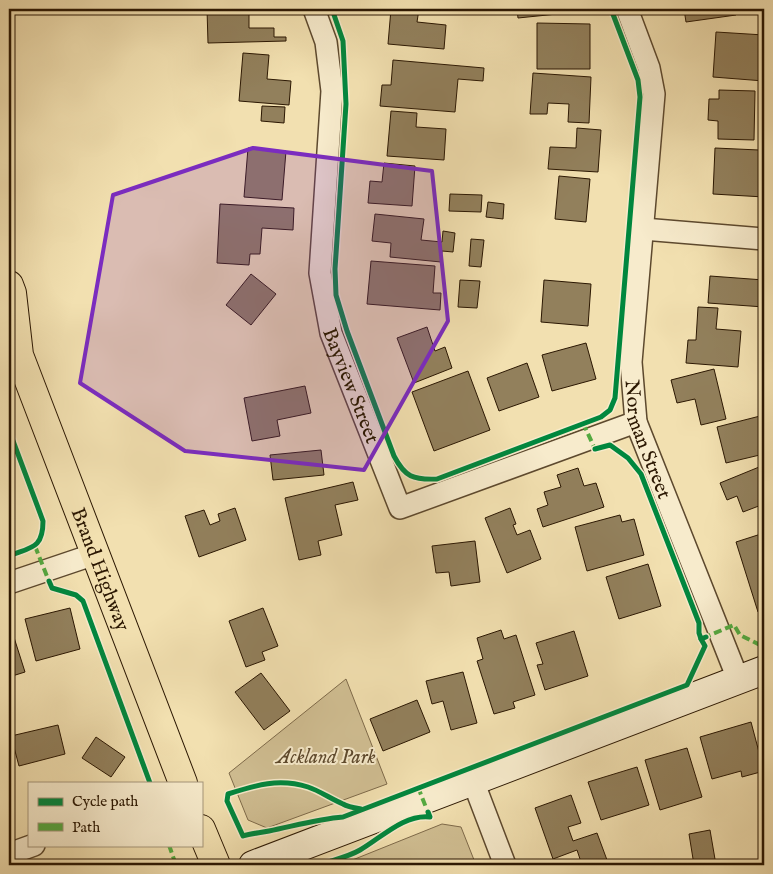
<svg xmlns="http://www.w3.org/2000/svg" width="773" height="874" font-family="'IM FELL English',serif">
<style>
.green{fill:#d0be92;stroke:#7e6a4a}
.building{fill:#92805c;stroke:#2b1702}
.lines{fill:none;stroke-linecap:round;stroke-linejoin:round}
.minor-casing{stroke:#5d492e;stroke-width:24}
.secondary-casing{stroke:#2b1702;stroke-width:30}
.trunk-casing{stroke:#2b1702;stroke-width:30}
.minor{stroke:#f7ebcc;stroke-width:21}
.secondary{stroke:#f7ebcc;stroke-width:28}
.trunk{stroke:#f2e0b0;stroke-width:28}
.quiet{stroke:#54a940;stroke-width:4;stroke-dasharray:8 4;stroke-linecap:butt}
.cycleway-casing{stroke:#f7ebcc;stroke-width:8}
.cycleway{stroke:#00873e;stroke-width:5}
.marked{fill:#7b2cbf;fill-opacity:0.2;stroke:#7b2cbf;stroke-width:4;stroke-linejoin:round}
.labels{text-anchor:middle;stroke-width:4;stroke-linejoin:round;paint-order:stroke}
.street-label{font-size:20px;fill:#2b1702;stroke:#f7ebcc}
.park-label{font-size:20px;font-style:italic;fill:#5d492d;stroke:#f7ebcc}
</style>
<rect width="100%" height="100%" fill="#f2e0b0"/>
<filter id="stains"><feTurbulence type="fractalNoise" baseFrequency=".004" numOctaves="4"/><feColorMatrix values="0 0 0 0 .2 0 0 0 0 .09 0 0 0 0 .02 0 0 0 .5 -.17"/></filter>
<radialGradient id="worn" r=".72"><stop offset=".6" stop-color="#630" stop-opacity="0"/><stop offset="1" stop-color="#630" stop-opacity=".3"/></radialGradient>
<g class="green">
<path d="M346 679 387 784 267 828 248 820 229 773Z"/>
<path d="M442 824 461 827 476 865H340Z"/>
</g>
<g class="building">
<path d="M207 9H268V11L249 12V28H274V37H286V41L208 43Z"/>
<path d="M391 9H419L417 22 446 25 444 49 388 44Z"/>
<path d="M517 9H566L567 13 518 18Z"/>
<path d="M684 9H735L736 15 686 22Z"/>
<path d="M537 23 590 24V69H537Z"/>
<path d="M716 32 764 35V81L713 77Z"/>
<path d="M243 53 269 55 267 79 291 81 289 105 239 101Z"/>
<path d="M393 60 484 68 483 81 458 79 455 112 380 106 382 85H391Z"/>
<path d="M533 73 591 77 589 123 568 122 569 104 548 103 547 114H530Z"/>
<path d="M719 90 755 91 754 140 718 139V121L708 120 709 99H719Z"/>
<path d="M262 106 285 107 284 123 261 121Z"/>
<path d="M391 111 417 113 416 127 446 129 444 160 387 156Z"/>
<path d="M577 128 601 130 598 172 548 169 550 147 576 148Z"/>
<path d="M248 148 286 151 282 200 244 197Z"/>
<path d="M715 148 759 150V162L764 163V197L713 194Z"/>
<path d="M384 163 415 166 412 206 368 203 370 181 382 182Z"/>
<path d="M559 176 590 179 586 222 555 219Z"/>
<path d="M450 194 482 195 481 212 449 211Z"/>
<path d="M488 202 504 204 503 219 486 217Z"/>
<path d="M220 204 294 208 293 230 262 228 260 254H250L249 265 217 263Z"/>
<path d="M375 214 424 219 421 240 442 242 443 231 455 233 453 252 442 251 441 262 390 257 391 243 372 241Z"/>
<path d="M471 239 484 240 481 267 469 266Z"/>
<path d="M371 261 435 266 433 293H441L440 310 367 304Z"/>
<path d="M251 274 276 294 251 325 226 305Z"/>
<path d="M710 276 764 280V307L708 303Z"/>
<path d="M460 280 480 281 477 308 458 307Z"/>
<path d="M544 280 591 284 588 326 541 322Z"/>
<path d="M698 307 718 308 716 329 741 331 738 367 686 363 688 340H696Z"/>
<path d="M427 327 435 351 445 347 452 368 414 383 397 338Z"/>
<path d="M586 343 596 379 552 391 542 355Z"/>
<path d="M527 363 539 397 499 411 487 378Z"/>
<path d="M714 369 726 419 701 425 695 399 677 403 671 380Z"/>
<path d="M468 371 490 430 434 451 412 392Z"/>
<path d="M305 386 311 413 277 420 280 436 252 441 244 398Z"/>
<path d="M764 415V454L726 463 717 427Z"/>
<path d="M321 450 324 475 273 480 270 455Z"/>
<path d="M764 465V504L743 512 737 496 727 500 720 483Z"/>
<path d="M578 468 584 486 596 483 604 507 543 527 537 509 548 505 544 492 561 487 557 475Z"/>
<path d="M353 482 358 500 335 505 342 535 318 541 321 555 299 560 285 498Z"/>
<path d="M235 508 246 540 199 557 185 516 204 510 210 525 220 521 218 514Z"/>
<path d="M510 508 516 524 513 525 517 535 530 530 541 559 507 573 485 518Z"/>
<path d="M620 515 622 522 634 519 644 555 587 571 575 527Z"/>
<path d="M764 533V610L758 612 736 542Z"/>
<path d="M475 541 480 582 451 586 449 572 436 573 432 546Z"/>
<path d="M648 564 661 606 619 619 606 577Z"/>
<path d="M70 608 80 649 36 661 25 619Z"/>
<path d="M263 608 278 646 262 652 265 660 246 667 229 621Z"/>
<path d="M11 628 25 672 9 677V629Z"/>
<path d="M501 630 504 639 516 635 535 695 513 702 515 708 494 714 477 661 483 659 477 638Z"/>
<path d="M574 631 588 676 545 690 537 665 543 664 536 643Z"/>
<path d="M463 672 477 723 451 730 443 701 432 704 426 681Z"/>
<path d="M261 673 290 711 264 730 235 692Z"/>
<path d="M417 700 430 732 383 751 370 719Z"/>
<path d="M751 722 764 771 742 777 741 771 712 779 700 737Z"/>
<path d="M58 725 65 754 19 766 11 736Z"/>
<path d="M96 737 125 757 111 777 82 758Z"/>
<path d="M687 748 702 797 660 810 645 760Z"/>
<path d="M637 767 649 805 601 820 588 782Z"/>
<path d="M571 795 581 823 568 827 573 841 597 833 607 860 593 865H582L577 850 553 859 535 808Z"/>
<path d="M710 830 716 865H694L689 834Z"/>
</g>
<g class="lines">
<defs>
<g id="minor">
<path id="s1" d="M314 9 326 42 332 91 320 273 331 333 400 508 636 422"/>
<path id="s2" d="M627 9 649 68 654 94 631 362 636 422 738 679"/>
<path d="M643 229 764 239"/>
<path d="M9 583 95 554"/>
<path d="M473 781 505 865"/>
<path d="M9 854 34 845"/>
</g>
<path id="secondary" d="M253 865 764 670"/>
<g id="trunk">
<path id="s3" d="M9 285 12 293 19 355 183 783"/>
<path d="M201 829 216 865"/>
</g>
</defs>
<use href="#minor" class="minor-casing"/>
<use href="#secondary" class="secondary-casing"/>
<use href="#trunk" class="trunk-casing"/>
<use href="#minor" class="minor"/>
<use href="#secondary" class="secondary"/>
<use href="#trunk" class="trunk"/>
<g class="quiet">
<path d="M583 423 595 449 598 448"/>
<path d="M35 546 50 584"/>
<path d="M703 638 734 625 740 635 764 647"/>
<path d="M418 787 429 815"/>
<path d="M169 845 176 865"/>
</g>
<defs>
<g id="cycleway">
<path d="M332 9 343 41 346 104 335 269 336 295 347 331 394 456C405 477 413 480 437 479L601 417 610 410 615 398 640 97 638 80 611 9"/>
<path d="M9 430 43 521C43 549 31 547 9 556"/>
<path d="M595 449 610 445 628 458 641 474 699 623V633L701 639 706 637"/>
<path d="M49 581 52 588 76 595 83 601 150 783"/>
<path d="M361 809C355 808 348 807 343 804 331 799 320 791 308 787 279 778 256 785 228 794L227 801 243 836C252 833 260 833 269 831 294 826 318 819 343 817L687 685 705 646 701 639"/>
<path d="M319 865C333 860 348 857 360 850 381 838 404 814 430 817L428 812"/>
</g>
</defs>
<use href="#cycleway" class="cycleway-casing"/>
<use href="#cycleway" class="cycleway"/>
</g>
<path class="marked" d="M253 148 432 171 448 321 364 470 185 451 80 383 113 195Z"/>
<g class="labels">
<g class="street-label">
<text dy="7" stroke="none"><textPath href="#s1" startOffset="384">Bayview Street</textPath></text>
<text dy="7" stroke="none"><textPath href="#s2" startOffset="438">Norman Street</textPath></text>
<text dy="7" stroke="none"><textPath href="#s3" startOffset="300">Brand Highway</textPath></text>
</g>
<g class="park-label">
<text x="326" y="763">Ackland Park</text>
</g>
</g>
<rect width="773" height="874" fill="none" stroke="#f2e0b0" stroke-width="30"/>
<rect x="10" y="10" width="753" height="854" fill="none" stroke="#2b1702" stroke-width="2.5"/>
<rect x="15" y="15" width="743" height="844" fill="none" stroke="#2b1702"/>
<rect x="28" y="782" width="175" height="65" fill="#f7ebcc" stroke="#a5967b"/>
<rect x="38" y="798" width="25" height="8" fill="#00873e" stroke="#a5967b"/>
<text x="72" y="806" font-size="15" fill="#2b1702">Cycle path</text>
<rect x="38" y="823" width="25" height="8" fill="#54a940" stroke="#a5967b"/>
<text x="72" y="832" font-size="15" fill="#2b1702">Path</text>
<rect width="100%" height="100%" filter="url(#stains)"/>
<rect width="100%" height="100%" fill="url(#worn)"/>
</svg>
